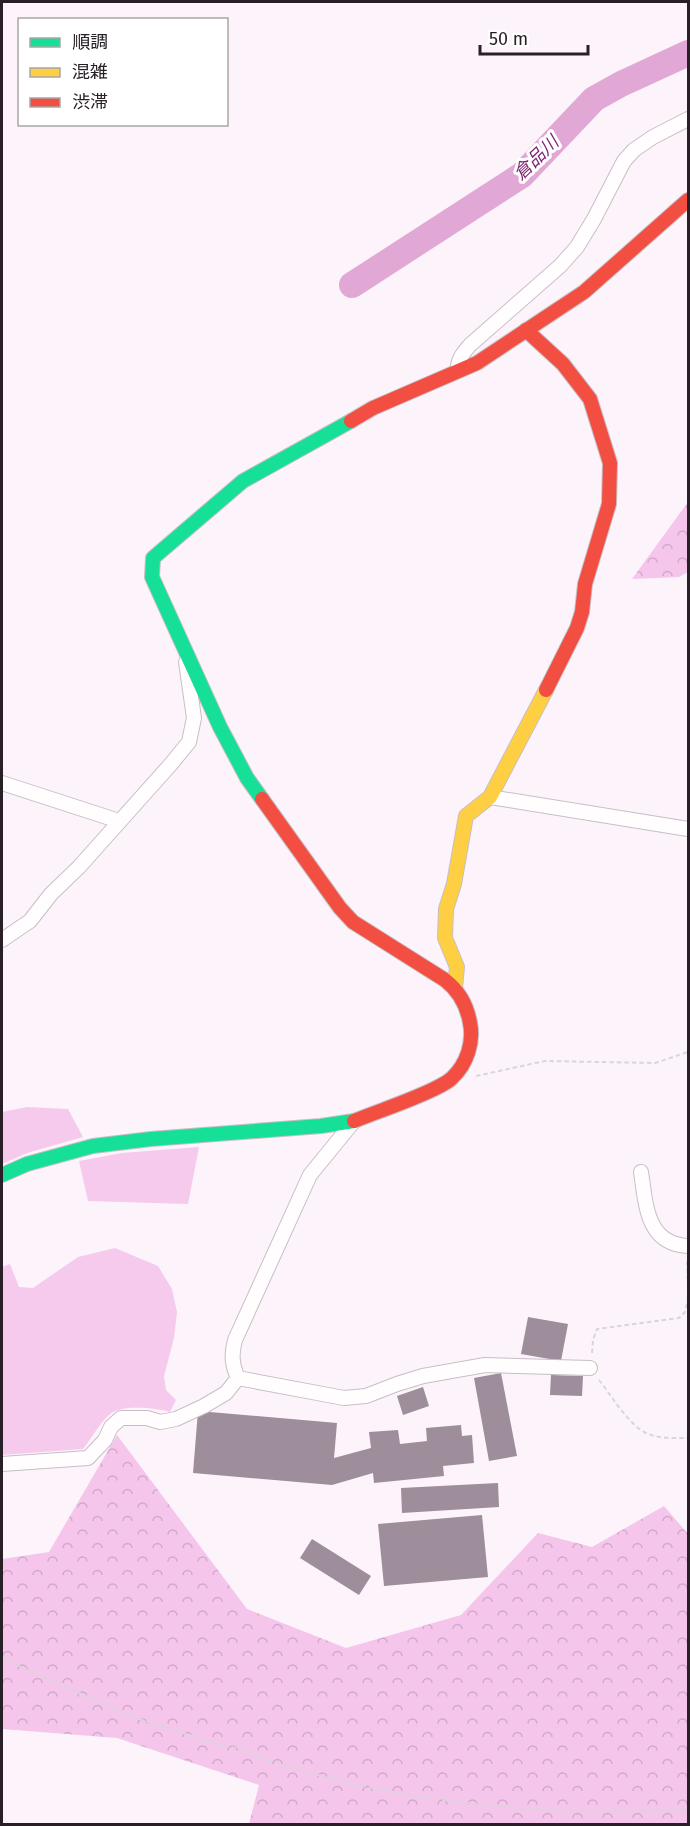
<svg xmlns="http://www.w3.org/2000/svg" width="690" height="1826" font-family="'Fira Sans','Noto Sans JP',sans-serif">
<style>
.grass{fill:#f5caed}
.forest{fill:url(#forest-crowns)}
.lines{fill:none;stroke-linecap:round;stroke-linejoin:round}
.river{stroke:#e1a8d6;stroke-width:26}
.building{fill:#9e8d9b}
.street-casing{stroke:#c7bfc5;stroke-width:16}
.fast-casing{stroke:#c7bfc5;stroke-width:16}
.slow-casing{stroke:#c7bfc5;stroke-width:16}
.jam-casing{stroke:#c7bfc5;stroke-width:16}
.path{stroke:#d9d6d8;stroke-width:2;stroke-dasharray:4.5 3;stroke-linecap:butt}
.street{stroke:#fffdfe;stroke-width:14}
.fast{stroke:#16e098;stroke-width:14}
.slow{stroke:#ffcf43;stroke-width:14}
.jam{stroke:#f24e42;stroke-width:14}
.labels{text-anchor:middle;stroke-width:6;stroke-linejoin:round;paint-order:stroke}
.water-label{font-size:18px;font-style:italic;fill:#7d1f71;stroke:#fff}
</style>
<defs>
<pattern id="forest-crowns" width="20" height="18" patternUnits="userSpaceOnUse" patternTransform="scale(1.5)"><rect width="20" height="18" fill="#f5c5ec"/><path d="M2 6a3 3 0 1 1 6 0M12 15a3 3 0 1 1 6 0" fill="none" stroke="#d2a9ca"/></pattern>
</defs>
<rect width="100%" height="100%" fill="#fcf4fa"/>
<g class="grass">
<path d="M27 1107 68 1109 83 1137 27 1153 2 1164V1112Z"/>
<path d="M199 1147 188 1204 88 1201 79 1161 122 1153Z"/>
<path d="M115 1248 158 1266 172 1289 177 1312 174 1338 164 1376 166 1390 176 1400 170 1412C155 1408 121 1404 109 1415 99 1424 92 1438 83 1449L2 1455V1267L10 1264 19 1287 33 1288 78 1257Z"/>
</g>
<g class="forest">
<path d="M688 502V572L679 577 632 579Z"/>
<path d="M117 1435 247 1609 346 1648 461 1615 538 1533 592 1547 664 1506 688 1534V1824H249L259 1785 117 1738 2 1729V1559L49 1552Z"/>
</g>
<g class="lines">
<path class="river" d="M352 285 522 175 594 99 621 84 688 53"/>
</g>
<g class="building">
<path d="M528 1317 568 1324 561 1361 521 1354Z"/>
<path d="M501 1373 517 1456 489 1461 474 1378Z"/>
<path d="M551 1375 583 1376 582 1396 550 1395Z"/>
<path d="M423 1387 429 1406 403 1415 397 1396Z"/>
<path d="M198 1411 337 1423 334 1458 371 1448 369 1432 398 1430 400 1444 427 1441 426 1428 461 1425 462 1436 472 1435 474 1463 443 1466 444 1476 374 1483 373 1473 332 1485 193 1473Z"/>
<path d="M498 1483 499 1507 402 1513 401 1488Z"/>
<path d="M482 1515 488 1577 384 1586 378 1524Z"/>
<path d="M312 1539 371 1576 359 1595 300 1558Z"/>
</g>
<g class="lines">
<defs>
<g id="street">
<path d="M458 371C457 360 463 353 470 345L560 266 577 247 594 219 624 161 634 150 653 137 688 119"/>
<path d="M2 783 119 821"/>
<path d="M490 797 688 829"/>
<path d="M2 940 30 921 51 894 79 867 171 764 189 742 194 718 186 662"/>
<path d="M354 1121 310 1175 235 1340C231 1355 232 1365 238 1378L344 1398 366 1396 397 1384 423 1376 485 1365 590 1368"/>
<path d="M641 1172C646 1204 646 1244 688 1246"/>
<path d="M2 1464 88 1458 105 1440 111 1427 121 1418H147L160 1422 176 1419 204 1406 226 1393 238 1378"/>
</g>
<g id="fast">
<path d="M262 799 247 778 220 727 152 577 153 558 243 481 351 421"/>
<path d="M2 1175 27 1164 93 1146 151 1139 321 1126 354 1121"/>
</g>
<path id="slow" d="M455 988 457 967 445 938 446 909 454 884 466 816 490 797 546 690"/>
<g id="jam">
<path d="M526 330 563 364 590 399 610 463 609 504 585 584 582 612 577 628 546 690"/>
<path d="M351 421 373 408 477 363 584 292 688 200"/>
<path d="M262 799 340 908 353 922 445 980C459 991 467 1005 470 1023 474 1042 467 1064 452 1078 448 1082 442 1085 436 1088 410 1101 381 1110 354 1121"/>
</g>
</defs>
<use href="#street" class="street-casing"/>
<use href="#fast" class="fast-casing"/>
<use href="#slow" class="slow-casing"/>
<use href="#jam" class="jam-casing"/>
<g class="path">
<path d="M476 1076 545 1061 655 1063 688 1052"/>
<path d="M687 1261 688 1286"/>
<path d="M592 1353 593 1340 597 1329 679 1318 685 1312 688 1299"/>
<path d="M599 1380C611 1395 628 1424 646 1433 659 1439 675 1438 688 1438"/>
<path d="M2 1658 130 1716 224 1746H230C374 1803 535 1816 688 1810"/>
</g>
<use href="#street" class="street"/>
<use href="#fast" class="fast"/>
<use href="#slow" class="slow"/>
<use href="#jam" class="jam"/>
</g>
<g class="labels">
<g class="water-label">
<text transform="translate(536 158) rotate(-44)" y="6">倉品川</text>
</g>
</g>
<rect width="690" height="1826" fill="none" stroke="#282026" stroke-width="6"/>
<rect x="18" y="18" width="210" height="108" fill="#ffffff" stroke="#a9a6a8" stroke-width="1.5"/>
<rect x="30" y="38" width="30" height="9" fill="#16e098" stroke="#a9a6a8" stroke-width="1.5"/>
<text x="72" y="48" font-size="18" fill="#282026">順調</text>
<rect x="30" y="68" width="30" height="9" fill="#ffcf43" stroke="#a9a6a8" stroke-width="1.5"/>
<text x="72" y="78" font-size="18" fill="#282026">混雑</text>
<rect x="30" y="98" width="30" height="9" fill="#f24e42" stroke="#a9a6a8" stroke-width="1.5"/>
<text x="72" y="108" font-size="18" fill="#282026">渋滞</text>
<path d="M480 45v9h108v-9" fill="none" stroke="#282026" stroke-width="3"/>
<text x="489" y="45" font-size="18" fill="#282026" stroke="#ffffff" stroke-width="4.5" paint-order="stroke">50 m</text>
</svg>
